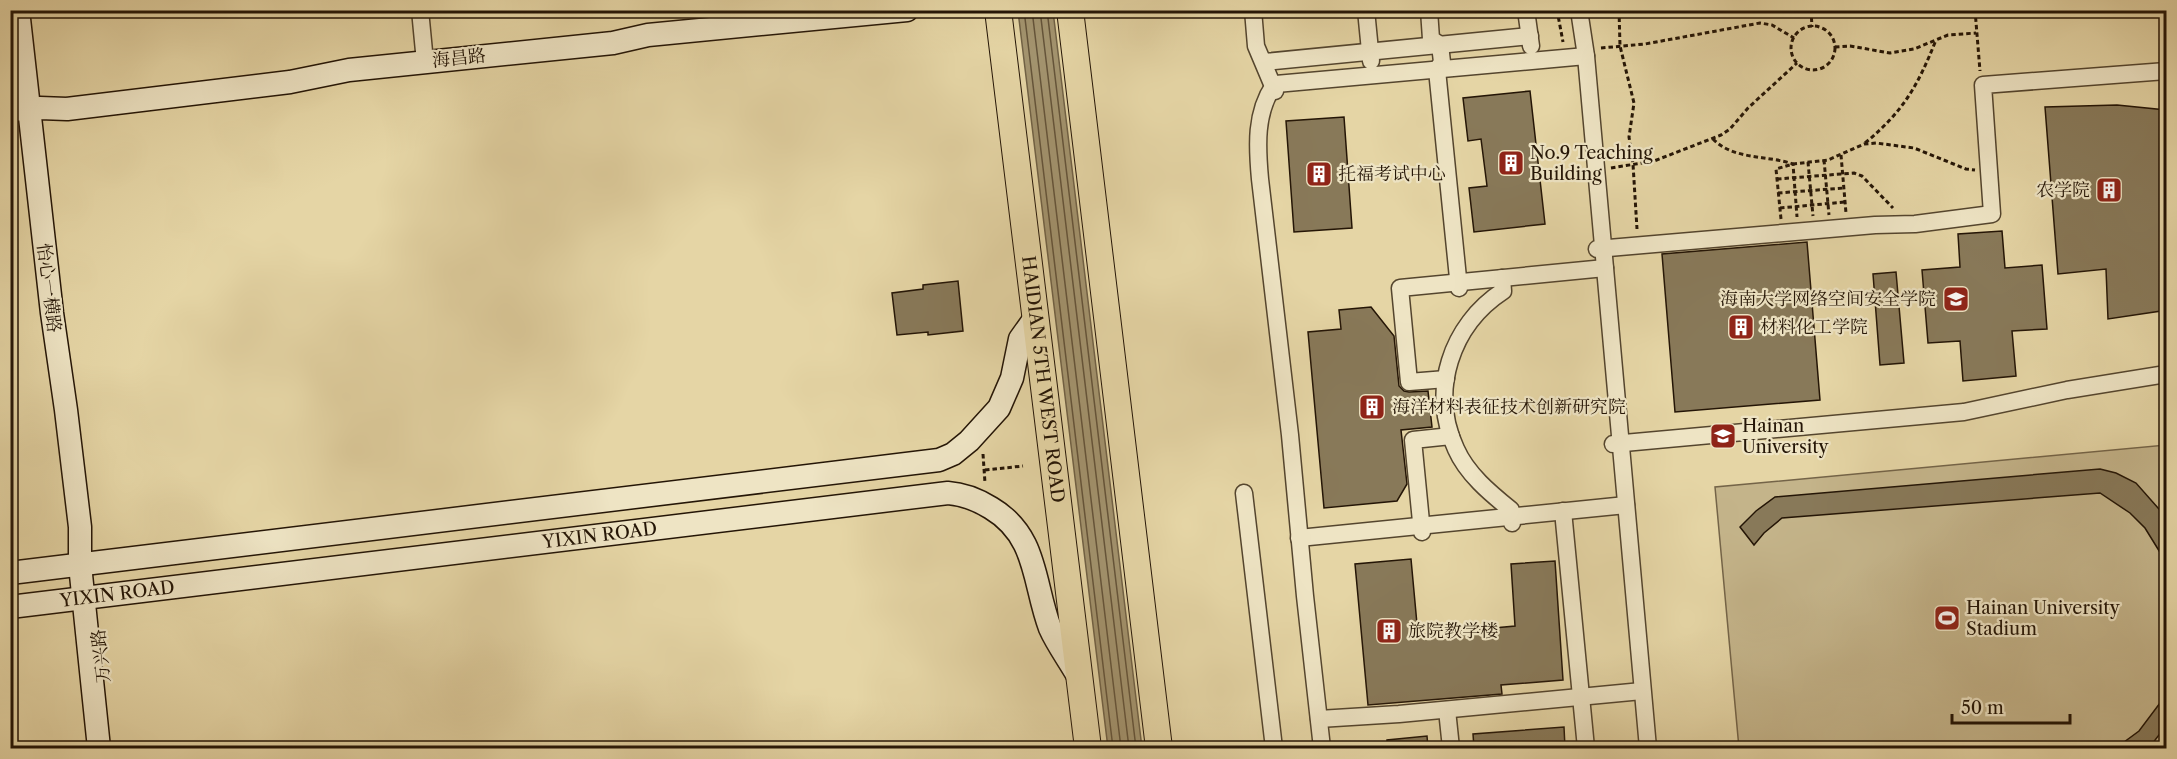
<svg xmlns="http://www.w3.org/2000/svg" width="2177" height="759" font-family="'Libre Caslon Text','Noto Serif SC',serif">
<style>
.green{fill:#c4b48a;stroke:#746448;stroke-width:1.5}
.water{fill:#a3946f;stroke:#706145;stroke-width:1.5}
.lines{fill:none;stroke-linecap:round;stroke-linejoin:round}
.shore{stroke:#64543a;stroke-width:1.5}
.building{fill:#887959;stroke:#241506;stroke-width:1.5}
.street-casing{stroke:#54452e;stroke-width:19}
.secondary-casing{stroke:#241506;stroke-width:25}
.primary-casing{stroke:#241506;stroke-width:28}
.path{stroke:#241506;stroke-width:3;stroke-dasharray:4.5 3;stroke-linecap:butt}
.street{stroke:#eee4c4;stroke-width:16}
.secondary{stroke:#eee4c4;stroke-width:22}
.primary{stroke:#e5d5a5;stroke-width:26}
.labels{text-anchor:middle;stroke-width:4.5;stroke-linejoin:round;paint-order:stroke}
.street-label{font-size:18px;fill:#241506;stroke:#eee4c4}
.poi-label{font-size:18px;fill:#241506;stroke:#eee4c4;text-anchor:start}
</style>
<rect width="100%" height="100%" fill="#e5d5a5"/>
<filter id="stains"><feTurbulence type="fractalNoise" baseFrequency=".00333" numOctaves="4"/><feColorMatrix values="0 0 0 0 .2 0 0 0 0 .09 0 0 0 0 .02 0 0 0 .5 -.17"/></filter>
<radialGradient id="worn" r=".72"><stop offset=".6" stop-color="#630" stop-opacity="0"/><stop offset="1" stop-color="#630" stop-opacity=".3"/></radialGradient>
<path class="green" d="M2166 445V748H1739L1715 487Z"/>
<path class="water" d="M1018 11H1053L1142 748H1108Z"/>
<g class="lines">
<g class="shore">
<path d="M1024 10 1113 748"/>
<path d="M1032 10 1121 748"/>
<path d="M1040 10 1129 748"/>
<path d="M1047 10 1136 748"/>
</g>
</g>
<g class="building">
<path d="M1530 91 1545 224 1474 232 1469 188 1487 186 1481 139 1468 141 1463 98Z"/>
<path d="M2117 105 2166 110V291L2161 311 2108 319 2106 269 2058 274 2045 107Z"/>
<path d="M1344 117 1352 228 1294 232 1286 121Z"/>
<path d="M2002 231 2005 268 2042 265 2047 329 2012 331 2016 376 1963 381 1960 341 1928 343 1922 270 1960 267 1958 234Z"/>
<path d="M1807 242 1820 400 1675 412 1662 254Z"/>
<path d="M1896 272 1904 363 1880 365 1873 274Z"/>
<path d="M958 281 963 331 928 335V332L897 335 892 293 923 289V285Z"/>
<path d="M1371 307 1394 336 1399 386 1404 391 1409 392 1428 391 1432 427 1401 430 1407 484 1397 501 1324 508 1308 332 1341 329 1339 310Z"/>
<path d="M2100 469 2116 473 2136 483 2166 517V562L2145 528 2130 513 2100 493 1782 518 1764 533 1754 545 1740 527 1756 511 1775 497Z"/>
<path d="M1411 559 1418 635 1515 626 1511 564 1555 561 1563 680 1501 685 1502 694 1368 705 1355 564Z"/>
<path d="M2166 695V726L2152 744 2146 748H2116L2139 731Z"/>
<path d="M1564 727 1565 748H1474L1473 734Z"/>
<path d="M1427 736 1428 748H1387V740Z"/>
</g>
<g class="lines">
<defs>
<g id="street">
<path d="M420 10 425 62"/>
<path d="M732 10 734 27"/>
<path d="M1253 10 1256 46 1275 91"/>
<path d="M1366 10 1371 61"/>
<path d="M1429 10 1431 39 1440 45 1442 62 1437 70 1459 288"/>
<path d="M1526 10 1531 46"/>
<path d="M1579 10 1586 56 1648 748"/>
<path d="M1264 62 1530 36"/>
<path d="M1597 249 1875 225 1915 224 1992 214 1983 85 2166 71"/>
<path d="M1502 278 1503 291C1451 325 1429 391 1456 449 1467 474 1490 493 1511 510L1512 523"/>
<path d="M1446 379 1409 382 1400 288 1605 268"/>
<path d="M1613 444 1964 412 2067 390 2166 374"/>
<path d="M1244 493 1274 748"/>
<path d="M1563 511 1586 748"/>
<path d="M1422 532 1413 440 1451 436"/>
<path d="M1299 538 1626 505"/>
<path d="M1447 710 1451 748"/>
<path d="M1319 719 1399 714 1642 691"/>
<path d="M1322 748 1305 596 1290 435 1260 179C1257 146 1255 113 1274 85L1276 84 1586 56"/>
</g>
<g id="secondary">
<path d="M18 10 52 313 66 410 80 527V565L99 748"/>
<path d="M10 110 40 108 67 109 290 82 349 70 613 43 648 35 907 10"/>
<path d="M10 573 939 460 953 454 969 441 999 408 1012 378 1020 339 1035 318"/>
<path id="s1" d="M10 607 948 493C963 494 978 500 991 508 1038 536 1033 583 1050 628 1057 644 1069 660 1078 676"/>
</g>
<g id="primary">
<path id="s2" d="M998 10 1088 748"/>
<path d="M1070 10 1159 748"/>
</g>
</defs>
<use href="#street" class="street-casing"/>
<use href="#secondary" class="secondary-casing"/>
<use href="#primary" class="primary-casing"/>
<g class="path">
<path d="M1557 10 1563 42"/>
<path d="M1619 10 1620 46 1634 103 1629 137 1633 164 1637 229"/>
<path d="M1811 10 1812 27"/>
<path d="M1975 10 1980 71"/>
<circle cx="1813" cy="48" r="22"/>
<path d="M1835 47 1850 46 1890 53 1914 49 1948 35 1976 33"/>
<path d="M1601 48 1645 44 1760 23 1772 25 1794 38"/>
<path d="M1713 139C1733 160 1767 155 1793 164L1797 217"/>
<path d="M1865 143C1904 111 1918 85 1936 40"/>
<path d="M1841 155 1846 213"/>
<path d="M1824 160 1829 215"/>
<path d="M1808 162 1813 216"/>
<path d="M1611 168 1654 161 1721 135 1730 129 1748 108 1797 63"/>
<path d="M1777 179 1854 173 1862 176 1893 208"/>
<path d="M1778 193 1844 188"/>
<path d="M1780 208 1845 202"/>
<path d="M1781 219 1776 169 1793 164 1828 160 1864 144 1876 143 1914 148 1966 169 1975 170"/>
<path d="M983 454 985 483"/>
<path d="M985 470 1023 466"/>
</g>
<use href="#street" class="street"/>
<use href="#secondary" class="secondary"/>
<use href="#primary" class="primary"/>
</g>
<defs>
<symbol id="building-square" viewBox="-11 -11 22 22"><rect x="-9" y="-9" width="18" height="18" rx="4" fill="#8f2418" stroke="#eee4c4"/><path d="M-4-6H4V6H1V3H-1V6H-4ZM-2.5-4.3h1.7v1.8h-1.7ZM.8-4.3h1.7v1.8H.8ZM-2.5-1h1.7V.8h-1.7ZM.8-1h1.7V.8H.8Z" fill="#fff"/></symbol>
<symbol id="university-square" viewBox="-11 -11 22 22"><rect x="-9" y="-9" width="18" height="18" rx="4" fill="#8f2418" stroke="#eee4c4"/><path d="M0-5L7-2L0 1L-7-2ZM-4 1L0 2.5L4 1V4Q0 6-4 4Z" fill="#fff"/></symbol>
<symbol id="stadium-square" viewBox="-11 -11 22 22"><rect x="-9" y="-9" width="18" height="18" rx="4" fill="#8f2418" stroke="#eee4c4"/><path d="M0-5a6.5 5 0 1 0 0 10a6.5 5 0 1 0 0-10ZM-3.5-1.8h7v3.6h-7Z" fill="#fff"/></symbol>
</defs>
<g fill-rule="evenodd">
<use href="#building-square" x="1496" y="148" width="30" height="30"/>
<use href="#building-square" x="1304" y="159" width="30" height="30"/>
<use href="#building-square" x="2094" y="175" width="30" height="30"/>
<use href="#university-square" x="1941" y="284" width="30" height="30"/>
<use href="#building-square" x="1726" y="312" width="30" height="30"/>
<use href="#building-square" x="1357" y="392" width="30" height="30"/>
<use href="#university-square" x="1708" y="421" width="30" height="30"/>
<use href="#stadium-square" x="1932" y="603" width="30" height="30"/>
<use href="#building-square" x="1374" y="616" width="30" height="30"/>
</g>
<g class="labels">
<g class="street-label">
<text transform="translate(459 58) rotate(-6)" y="6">海昌路</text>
<text transform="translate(49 288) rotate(83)" y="6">怡心一横路</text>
<text dy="6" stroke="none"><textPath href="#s2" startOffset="372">HAIDIAN 5TH WEST ROAD</textPath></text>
<text dy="6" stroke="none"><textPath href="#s1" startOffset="594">YIXIN ROAD</textPath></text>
<text dy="6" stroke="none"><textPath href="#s1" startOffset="108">YIXIN ROAD</textPath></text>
<text transform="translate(101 656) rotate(-96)" y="6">万兴路</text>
</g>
<g class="poi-label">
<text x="1530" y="159">No.9 Teaching<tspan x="1530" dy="21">Building</tspan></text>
<text x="1338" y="180">托福考试中心</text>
<text x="2090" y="196" text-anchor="end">农学院</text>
<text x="1936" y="305" text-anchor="end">海南大学网络空间安全学院</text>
<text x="1760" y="333">材料化工学院</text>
<text x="1392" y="413">海洋材料表征技术创新研究院</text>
<text x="1742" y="432">Hainan<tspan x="1742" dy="21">University</tspan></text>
<text x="1966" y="614">Hainan University<tspan x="1966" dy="21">Stadium</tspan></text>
<text x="1408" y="637">旅院教学楼</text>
</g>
</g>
<rect width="2177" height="759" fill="none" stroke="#e5d5a5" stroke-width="36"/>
<rect x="12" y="12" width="2153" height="735" fill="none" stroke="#241506" stroke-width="3"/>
<rect x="18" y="18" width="2141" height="723" fill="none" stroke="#241506" stroke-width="1.5"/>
<path d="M1952 714v9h118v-9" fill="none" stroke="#241506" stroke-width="3"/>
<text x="1961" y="714" font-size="18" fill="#241506" stroke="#eee4c4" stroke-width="4.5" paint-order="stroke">50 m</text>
<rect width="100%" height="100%" filter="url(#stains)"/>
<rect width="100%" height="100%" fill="url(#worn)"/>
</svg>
